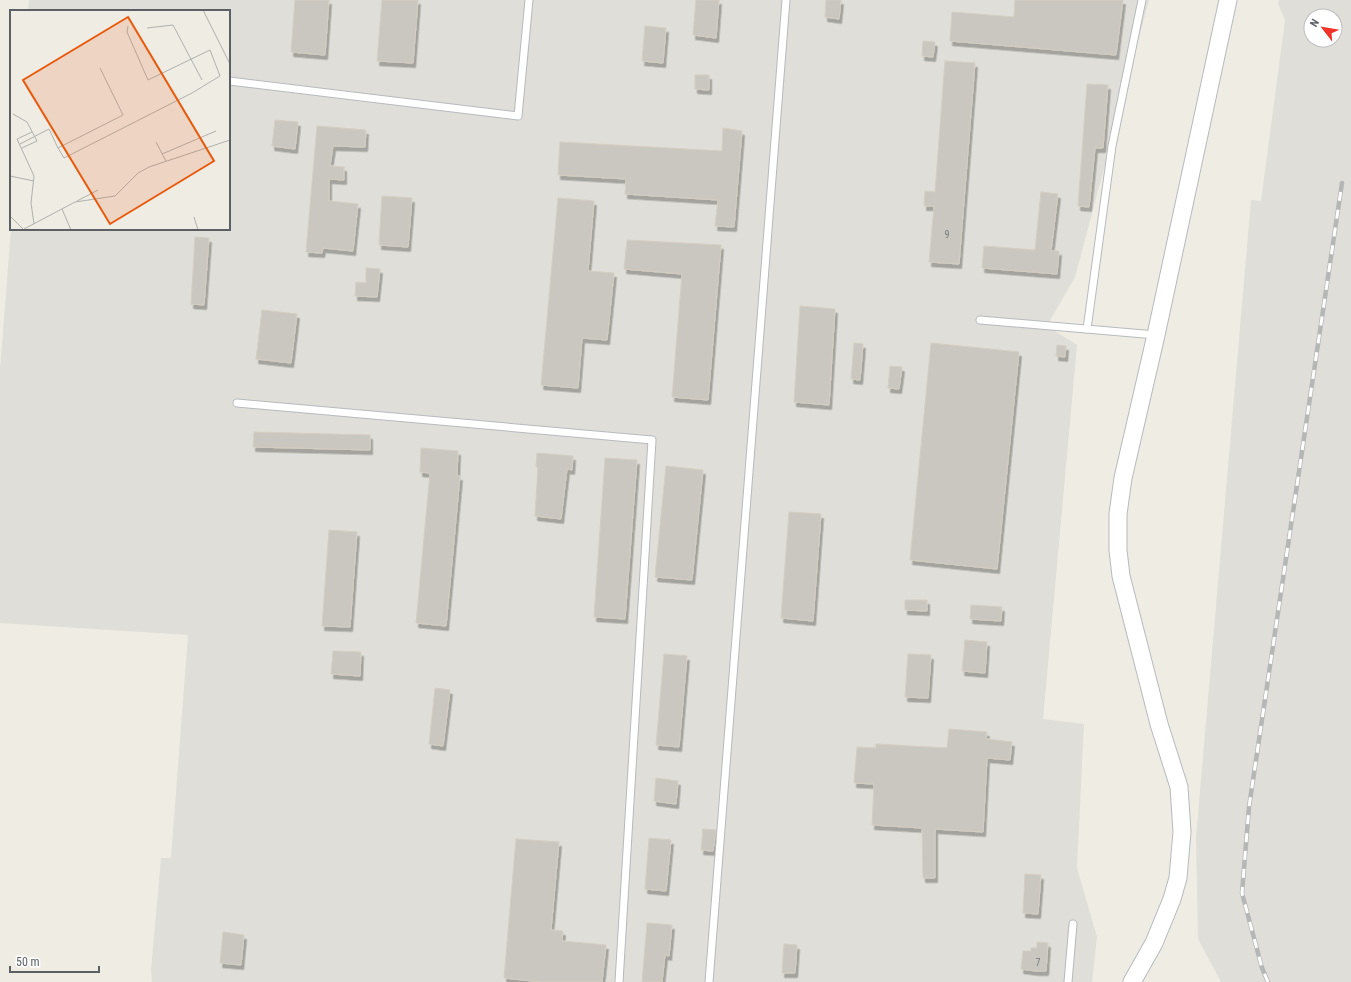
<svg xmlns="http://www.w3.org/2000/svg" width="1351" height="982" font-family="'Roboto Condensed',sans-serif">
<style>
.industrial{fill:#dfded8;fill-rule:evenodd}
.building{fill:#cac7c0;stroke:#d4cec1;filter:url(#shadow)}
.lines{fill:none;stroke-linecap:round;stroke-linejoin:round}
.service-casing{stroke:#b6babe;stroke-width:9}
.tertiary-casing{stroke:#b6babe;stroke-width:19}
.service{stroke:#fff;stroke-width:7}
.tertiary{stroke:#fff;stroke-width:17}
.rail-casing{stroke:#b5b6b6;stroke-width:4.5}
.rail{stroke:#fff;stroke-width:3;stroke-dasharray:9;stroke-linecap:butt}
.labels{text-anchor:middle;stroke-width:3;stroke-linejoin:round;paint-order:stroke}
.number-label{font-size:10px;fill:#777a7c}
.inset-road{fill:none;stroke:#b0b0ad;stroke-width:1}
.view{fill:#e8590c;fill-opacity:0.15;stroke:#e8590c;stroke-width:2}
.inset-edge{fill:none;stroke:#5b6065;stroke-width:2}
</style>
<defs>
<filter id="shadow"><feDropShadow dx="2.5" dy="4.5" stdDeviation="0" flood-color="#0004"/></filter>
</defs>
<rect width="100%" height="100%" fill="#efece3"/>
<g class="industrial">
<path d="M29 0H1149L1075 277 1047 326 1077 345 1043 719 1084 724 1077 868 1097 937 1092 982H152L151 970 161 858H171L188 635 0 623V370L11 229H229V11H28Z"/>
<path d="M1279 0H1351V982H1221L1198 939 1196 838 1251 200 1261 201 1285 20 1278 4ZM1311 16H1335V40H1311Z"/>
</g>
<g class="building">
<path d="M295 0H329L325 55 291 52Z"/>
<path d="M382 0H418L413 63 377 61Z"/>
<path d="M696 0H719L716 38 693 35Z"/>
<path d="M826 0H841L839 19 825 17Z"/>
<path d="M1015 0H1123L1116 55 950 41 952 12 1014 17Z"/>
<path d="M645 26 666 28 663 63 642 61Z"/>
<path d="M923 41 935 42 933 57 922 56Z"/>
<path d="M945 61 975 63 959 264 929 262 934 206H924L925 191 935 192Z"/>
<path d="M695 75H709V90L695 89Z"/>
<path d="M1087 84 1108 85 1103 148H1095L1089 207 1078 206Z"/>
<path d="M275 120 298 122 295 149 272 146Z"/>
<path d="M317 126 366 130 365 147 333 146 330 166 344 167V180L329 179V201L358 204 353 251 323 248 322 253 306 252Z"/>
<path d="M723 128 742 131 734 227 715 226 718 200 625 194 626 179 558 175 560 142 722 151Z"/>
<path d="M1041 192 1058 194 1051 251H1059L1057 274 982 268 984 246 1035 250Z"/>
<path d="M382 196 412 198 408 247 379 245Z"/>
<path d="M558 198 594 201 588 271 614 273 607 340 582 338 578 388 541 385Z"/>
<path d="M195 237 209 238 204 305 191 304Z"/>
<path d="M627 240 721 245 708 400 672 397 682 274 624 269Z"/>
<path d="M366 268 380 269 377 297 355 296 356 282 366 283Z"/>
<path d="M800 306 835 309 829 405 794 402Z"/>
<path d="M262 310 297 314 291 363 256 359Z"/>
<path d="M854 343 863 344 860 380 851 379Z"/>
<path d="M931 343 1019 352 997 569 910 560Z"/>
<path d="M1057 345 1066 346 1065 357 1056 356Z"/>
<path d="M890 366 902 367 899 389 888 388Z"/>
<path d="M254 432 370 435V450L253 447Z"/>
<path d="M421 448 458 451 457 476H460L446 626 416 623 430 473 420 472Z"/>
<path d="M537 453 573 456 572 470 567 469 561 519 535 516 538 467H536Z"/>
<path d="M605 458 637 460 625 619 594 617Z"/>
<path d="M666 466 703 470 692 580 655 577Z"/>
<path d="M789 512 821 514 813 621 781 618Z"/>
<path d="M329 530 357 532 350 627 322 626Z"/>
<path d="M905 600H927V611L905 610Z"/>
<path d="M971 605 1002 607 1001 621 970 619Z"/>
<path d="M965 640 987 642 985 673 962 671Z"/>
<path d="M333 651 361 652 360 676 331 674Z"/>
<path d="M664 654 687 656 679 747 656 745Z"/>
<path d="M908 654 931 655 928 698 905 697Z"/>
<path d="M435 688 450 690 443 746 429 744Z"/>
<path d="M949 729 987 732 986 739 1012 742 1010 760 987 758 983 832 935 829V878H923L922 828 872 825 874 784 854 783 857 747 876 748V744L947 748Z"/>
<path d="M656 778 678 781 676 804 654 801Z"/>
<path d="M703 829 716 830 713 851 701 850Z"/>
<path d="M649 838 671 840 666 891 645 889Z"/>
<path d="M516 839 559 842 551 930 563 931 562 941 606 945 602 982H542L504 978Z"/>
<path d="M1025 874 1041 875 1038 914 1023 913Z"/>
<path d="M647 923 672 925 669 956 665 955 662 982H642Z"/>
<path d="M223 932 244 935 241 965 220 963Z"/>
<path d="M1037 942 1048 943 1046 971H1036L1021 969 1023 951H1031V948H1037Z"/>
<path d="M784 944 797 945 795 973H782Z"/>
</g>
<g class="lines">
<defs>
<g id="service">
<path d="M229 81 518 116 529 0"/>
<path d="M980 320 1156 335"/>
<path d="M1087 329 1112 146 1142 0"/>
<path d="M237 403 652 440 619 982"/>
<path d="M709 982 786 0"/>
<path d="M1068 982 1073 924"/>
</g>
<path id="tertiary" d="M1132 982 1154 943 1172 899 1178 878 1182 832 1179 787 1159 724 1121 576 1118 550V514L1123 478 1156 335 1228 0"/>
</defs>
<use href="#service" class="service-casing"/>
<use href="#tertiary" class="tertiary-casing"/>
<use href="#service" class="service"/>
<use href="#tertiary" class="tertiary"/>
<defs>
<path id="rail" d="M1268 982 1262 968 1242 893 1249 807 1342 183"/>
</defs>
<use href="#rail" class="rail-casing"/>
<use href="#rail" class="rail"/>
</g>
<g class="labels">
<g class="number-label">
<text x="947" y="238">9</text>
<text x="1038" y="966">7</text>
</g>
</g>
<g transform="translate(10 10)">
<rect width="220" height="220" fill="#efece3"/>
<path class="inset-road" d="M193 0 220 54M137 18 163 15 192 70M3 104 17 112 27 131 12 138M22 122 7 129 24 166 21 193 24 214M146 132 156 151M10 134 39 119 48 138 113 105 90 58M48 138 54 148 182 83 210 66 200 40 138 70 117 22 118 16M152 144 206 121M0 166 24 171M67 191 88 180M52 199 61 220M0 206 14 220M184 207 188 220M14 219 65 192 105 186 128 163 139 157 220 130"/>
<path class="view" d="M118 7 204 151 100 214 13 70Z"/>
<rect width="220" height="220" class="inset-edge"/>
</g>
<g transform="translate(1323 28) rotate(301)"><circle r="19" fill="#ffffff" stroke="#bdbfc1"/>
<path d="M0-3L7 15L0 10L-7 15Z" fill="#f03228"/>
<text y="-6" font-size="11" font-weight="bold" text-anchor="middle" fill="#5b6065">N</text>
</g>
<path d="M10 966v6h89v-6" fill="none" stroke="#5b6065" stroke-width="2"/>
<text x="16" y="966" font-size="12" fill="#5b6065" stroke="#ffffff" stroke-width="3" paint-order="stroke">50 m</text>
</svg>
